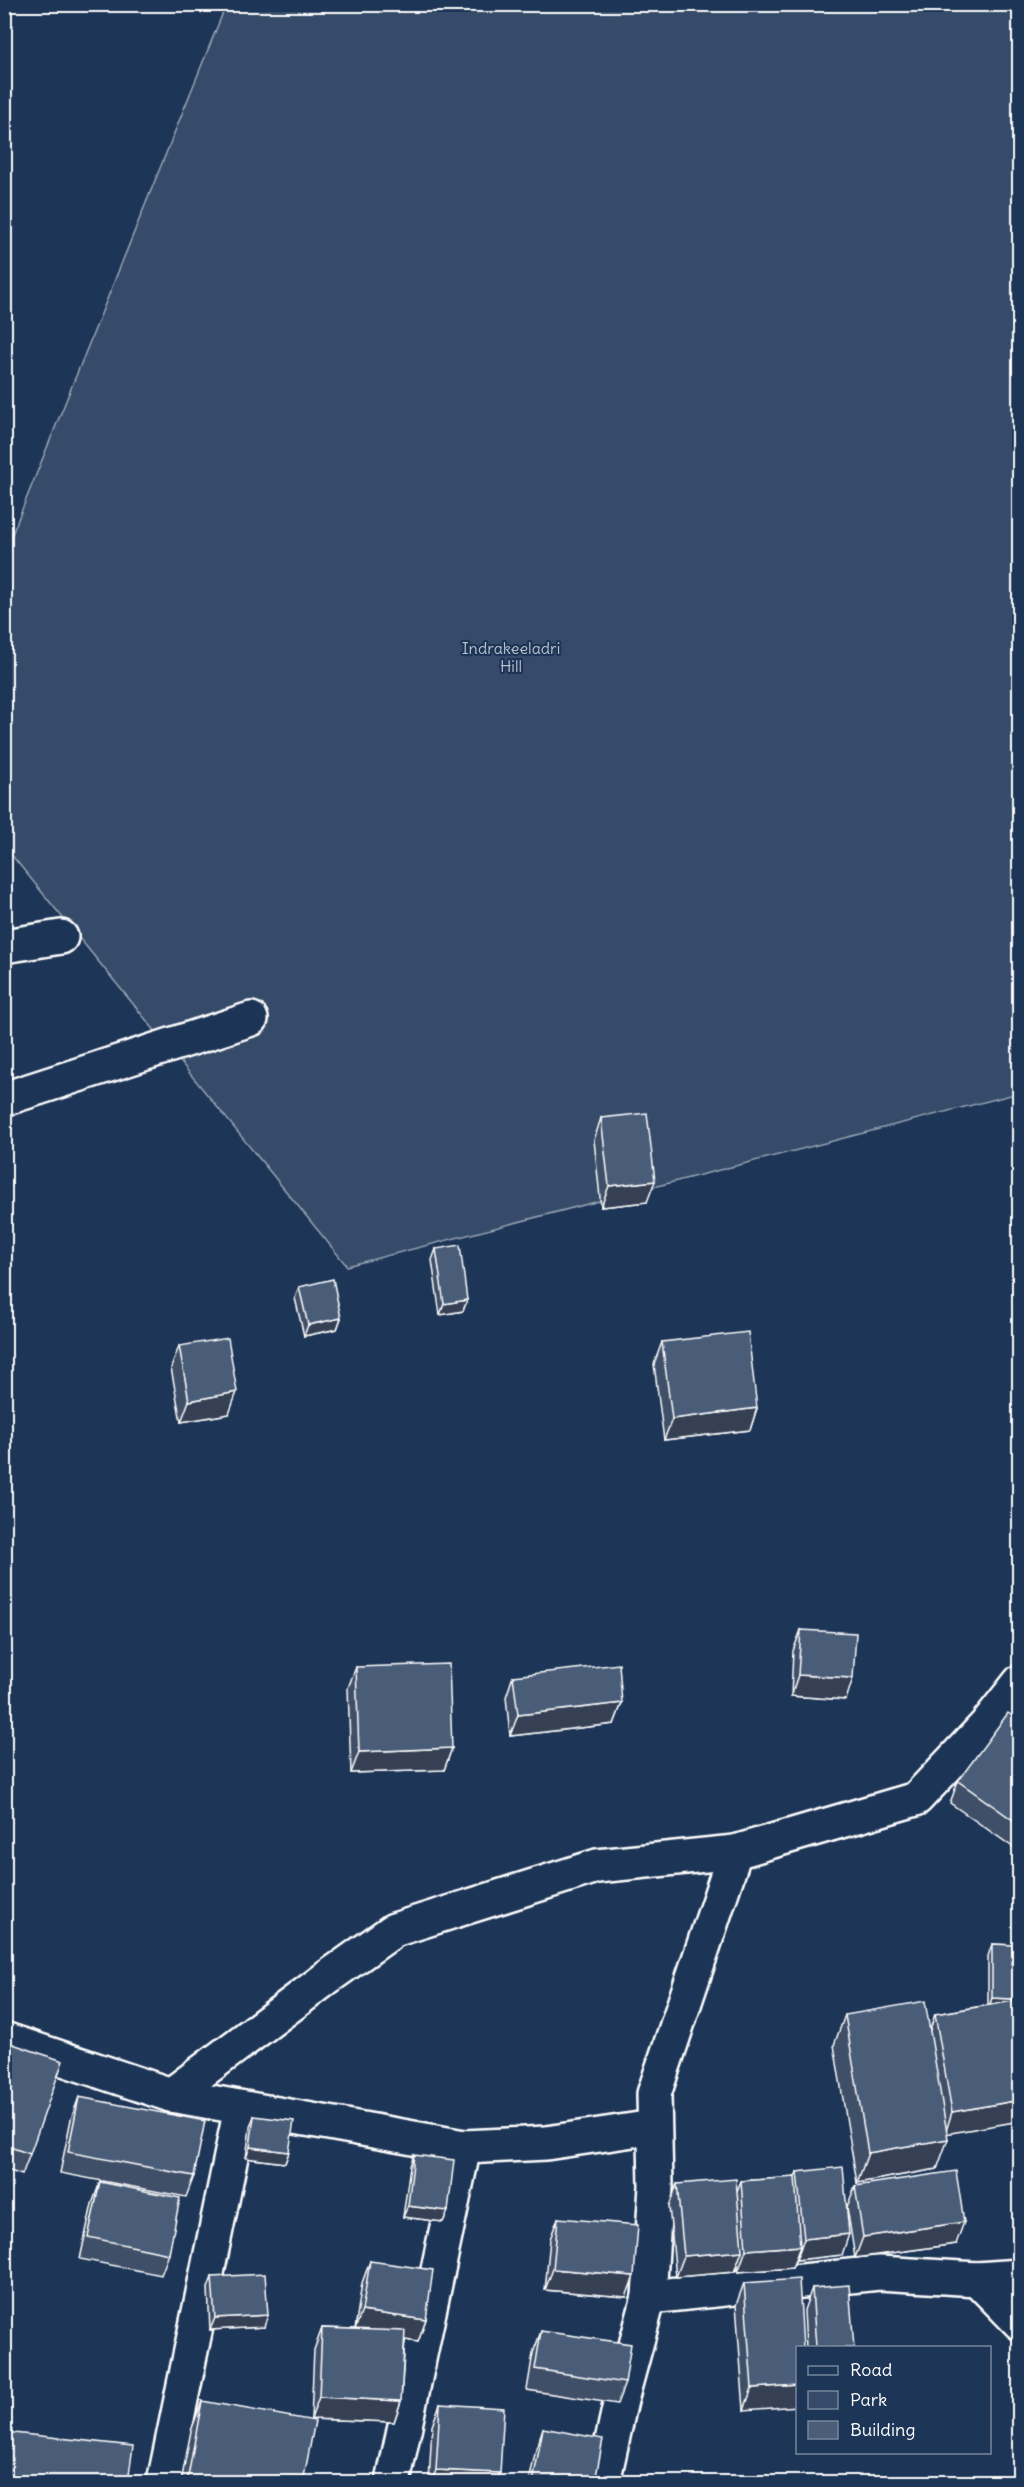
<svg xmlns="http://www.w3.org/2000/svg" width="1024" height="2487" font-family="Delius,sans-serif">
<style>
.green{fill:#364b69;stroke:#9aa5b4;stroke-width:1.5}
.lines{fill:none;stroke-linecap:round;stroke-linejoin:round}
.street-casing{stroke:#fff;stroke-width:38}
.street{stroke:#1d3557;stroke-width:33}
.wall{fill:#405068;stroke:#fff;stroke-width:1.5}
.shaded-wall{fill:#344155;stroke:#fff;stroke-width:1.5}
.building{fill:#4a5d79;stroke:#fff;stroke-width:1.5}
.labels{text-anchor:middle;stroke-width:4.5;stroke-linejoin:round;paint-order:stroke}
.park-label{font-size:16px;fill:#b9c0ca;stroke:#1d3557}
</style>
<rect width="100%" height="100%" fill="#1d3557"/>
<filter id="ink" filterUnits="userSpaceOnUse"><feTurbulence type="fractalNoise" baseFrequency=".0167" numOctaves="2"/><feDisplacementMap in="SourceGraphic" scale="12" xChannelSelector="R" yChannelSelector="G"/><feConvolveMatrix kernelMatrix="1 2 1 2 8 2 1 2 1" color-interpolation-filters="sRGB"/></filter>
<g filter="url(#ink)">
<path class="green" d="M226 5H1019V1093L347 1266 5 847 4 554Z"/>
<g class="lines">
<defs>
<g id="street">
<path d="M4 946 61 937"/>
<path d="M4 1099 251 1019"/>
<path d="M4 2039 171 2095 328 1977 394 1930 597 1866 735 1852"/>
<path d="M171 2095 464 2147 546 2143 653 2127"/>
<path d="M977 2279 1020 2323"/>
<path d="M649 2297 879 2273 977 2279 1020 2276"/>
<path d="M164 2482 241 2108"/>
<path d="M393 2482 464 2147"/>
<path d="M603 2482 621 2400 649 2297 656 2186 654 2094 735 1852 916 1799 986 1725 1020 1682"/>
</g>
</defs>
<use href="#street" class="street-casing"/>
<use href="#street" class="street"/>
</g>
<g class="wall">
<path d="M601 1118 647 1202 601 1207 594 1140Z"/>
<path d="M436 1249 467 1300 463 1311 440 1315 432 1260Z"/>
<path d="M299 1287 341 1318 337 1329 304 1336 295 1298Z"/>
<path d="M662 1342 757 1408 750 1430 664 1440 654 1364Z"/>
<path d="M179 1346 229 1414 181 1422 171 1368Z"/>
<path d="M801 1630 846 1700 791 1696 793 1651Z"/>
<path d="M356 1667 452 1748 444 1770 351 1773 348 1688Z"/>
<path d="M513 1676 622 1703 614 1724 510 1736 506 1697Z"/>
<path d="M1020 1721V1852L950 1803 958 1781Z"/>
<path d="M1020 1878V1971H1017L1014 1893Z"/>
<path d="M992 1944 1013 1945 947 2133 937 2169 857 2183 834 2045 845 2015 930 2030 935 2014 988 2005V1956Z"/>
<path d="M4 2041 30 2154 22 2175 4 2169Z"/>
<path d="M79 2097 194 2176 186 2197 60 2173 71 2119Z"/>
<path d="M254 2116 289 2152 285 2163 246 2158 250 2127Z"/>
<path d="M414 2155 448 2211 443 2222 403 2217 410 2166Z"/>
<path d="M797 2172 842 2255 796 2260V2259L792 2268 738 2272V2264L734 2272 676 2277 669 2206 677 2184 737 2191 741 2181 795 2177Z"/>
<path d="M100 2182 169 2254 161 2275 80 2259 92 2204Z"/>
<path d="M855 2186 956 2244 855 2258 847 2207Z"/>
<path d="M558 2218 626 2297 545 2290 550 2239Z"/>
<path d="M370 2261 426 2320 418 2342 405 2340 401 2401 394 2422 311 2419 314 2350 322 2328 355 2329 362 2283Z"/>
<path d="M212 2277 264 2327 210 2330 208 2288Z"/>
<path d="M744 2283 803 2348 744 2410 736 2305Z"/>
<path d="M812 2288 854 2348H806L804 2310Z"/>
<path d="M541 2331 625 2383 617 2404 527 2390 533 2353Z"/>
<path d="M202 2401 303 2482H181L191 2431Z"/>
<path d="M440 2404 500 2473 497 2482H429L432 2426Z"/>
<path d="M543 2428 595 2482H529L536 2449Z"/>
</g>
<g class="shaded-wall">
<path d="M655 1181 647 1202 601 1207 609 1186Z"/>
<path d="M467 1300 463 1311 440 1315 444 1304Z"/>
<path d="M341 1318 337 1329 304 1336 308 1325Z"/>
<path d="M237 1392 229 1414 181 1422 189 1401Z"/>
<path d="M757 1408 750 1430 664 1440 672 1419Z"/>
<path d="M798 1675 853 1678 846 1700 791 1696Z"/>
<path d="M622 1703 614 1724 510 1736 518 1715Z"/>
<path d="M452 1748 444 1770 351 1773 359 1752Z"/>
<path d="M992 1998 1013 1999 1009 2010H988Z"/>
<path d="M1020 2100V2121L945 2134 952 2112Z"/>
<path d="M948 2139 937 2169 857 2183 868 2153Z"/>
<path d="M250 2147 289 2152 285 2163 246 2158Z"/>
<path d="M408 2206 448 2211 443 2222 403 2217Z"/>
<path d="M964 2222 956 2244 855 2258 863 2237Z"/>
<path d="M849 2234 842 2255 796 2260 804 2239Z"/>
<path d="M800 2246 792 2268 738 2272 746 2250Z"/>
<path d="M742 2251 734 2272 676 2277 684 2256Z"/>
<path d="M553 2269 634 2276 626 2297 545 2290Z"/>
<path d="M362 2311 426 2320 418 2342 354 2332Z"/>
<path d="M268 2315 264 2327 210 2330 215 2318Z"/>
<path d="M798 2385V2406L744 2410 752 2388Z"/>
<path d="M319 2397 401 2401 394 2422 311 2419Z"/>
<path d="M436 2470 500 2473 497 2482H432Z"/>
</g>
<g class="building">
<path d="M647 1113 655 1181 609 1186 601 1118Z"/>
<path d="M460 1245 467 1300 444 1304 436 1249Z"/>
<path d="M333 1279 341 1318 308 1325 299 1287Z"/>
<path d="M748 1332 757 1408 672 1419 662 1342Z"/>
<path d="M228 1338 237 1392 189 1401 179 1346Z"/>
<path d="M801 1630 856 1633 853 1678 798 1675Z"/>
<path d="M449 1664 452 1748 359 1752 356 1667Z"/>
<path d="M619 1664 622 1703 518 1715 513 1676Z"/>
<path d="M1008 1713 1020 1721V1825L958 1781Z"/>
<path d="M992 1944 1013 1945V1999L992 1998Z"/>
<path d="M925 2001 948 2139 868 2153 845 2015Z"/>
<path d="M1014 2001 1020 2034V2100L952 2112 935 2014Z"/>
<path d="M4 2041 63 2061 30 2154 4 2145Z"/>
<path d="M79 2097 205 2121 194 2176 68 2152Z"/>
<path d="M254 2116 294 2121 289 2152 250 2147Z"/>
<path d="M414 2155 454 2160 448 2211 408 2206Z"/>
<path d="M843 2167 849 2234 804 2239 797 2172Z"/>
<path d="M956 2171 964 2222 863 2237 855 2186Z"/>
<path d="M795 2177 800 2246 746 2250 741 2181Z"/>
<path d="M736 2179 742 2251 684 2256 677 2184Z"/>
<path d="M100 2182 180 2198 169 2254 88 2237Z"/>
<path d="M558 2218 638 2225 634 2276 553 2269Z"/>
<path d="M370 2261 433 2270 426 2320 362 2311Z"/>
<path d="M265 2274 268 2315 215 2318 212 2277Z"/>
<path d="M799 2279 803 2348H798V2385L752 2388 744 2283Z"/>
<path d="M849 2285 854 2348H816L812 2288Z"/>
<path d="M322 2328 405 2331 401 2401 319 2397Z"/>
<path d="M541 2331 631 2344 625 2383 535 2369Z"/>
<path d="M202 2401 315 2421 303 2482H187Z"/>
<path d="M440 2404 504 2408 500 2473 436 2470Z"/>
<path d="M543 2428 603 2439 595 2482H533Z"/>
<path d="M4 2432 133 2446 128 2482H4Z"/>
</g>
</g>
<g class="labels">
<g class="park-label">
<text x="511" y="654">Indrakeeladri<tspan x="511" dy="18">Hill</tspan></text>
</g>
</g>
<rect width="1024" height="2487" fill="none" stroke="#1d3557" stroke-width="24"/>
<rect x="12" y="12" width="1000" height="2463" fill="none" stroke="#fff" stroke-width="2" filter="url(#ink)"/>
<rect x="796" y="2346" width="195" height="108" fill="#1d3557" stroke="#77869a" stroke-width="1.5"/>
<rect x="808" y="2366" width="30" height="9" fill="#1d3557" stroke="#77869a" stroke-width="1.5"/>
<text x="850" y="2376" font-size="18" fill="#ffffff">Road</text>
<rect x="808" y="2391" width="30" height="18" fill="#364b69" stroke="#77869a" stroke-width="1.5"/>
<text x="850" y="2406" font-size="18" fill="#ffffff">Park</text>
<rect x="808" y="2421" width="30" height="18" fill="#4a5d79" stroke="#77869a" stroke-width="1.5"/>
<text x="850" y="2436" font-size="18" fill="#ffffff">Building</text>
</svg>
